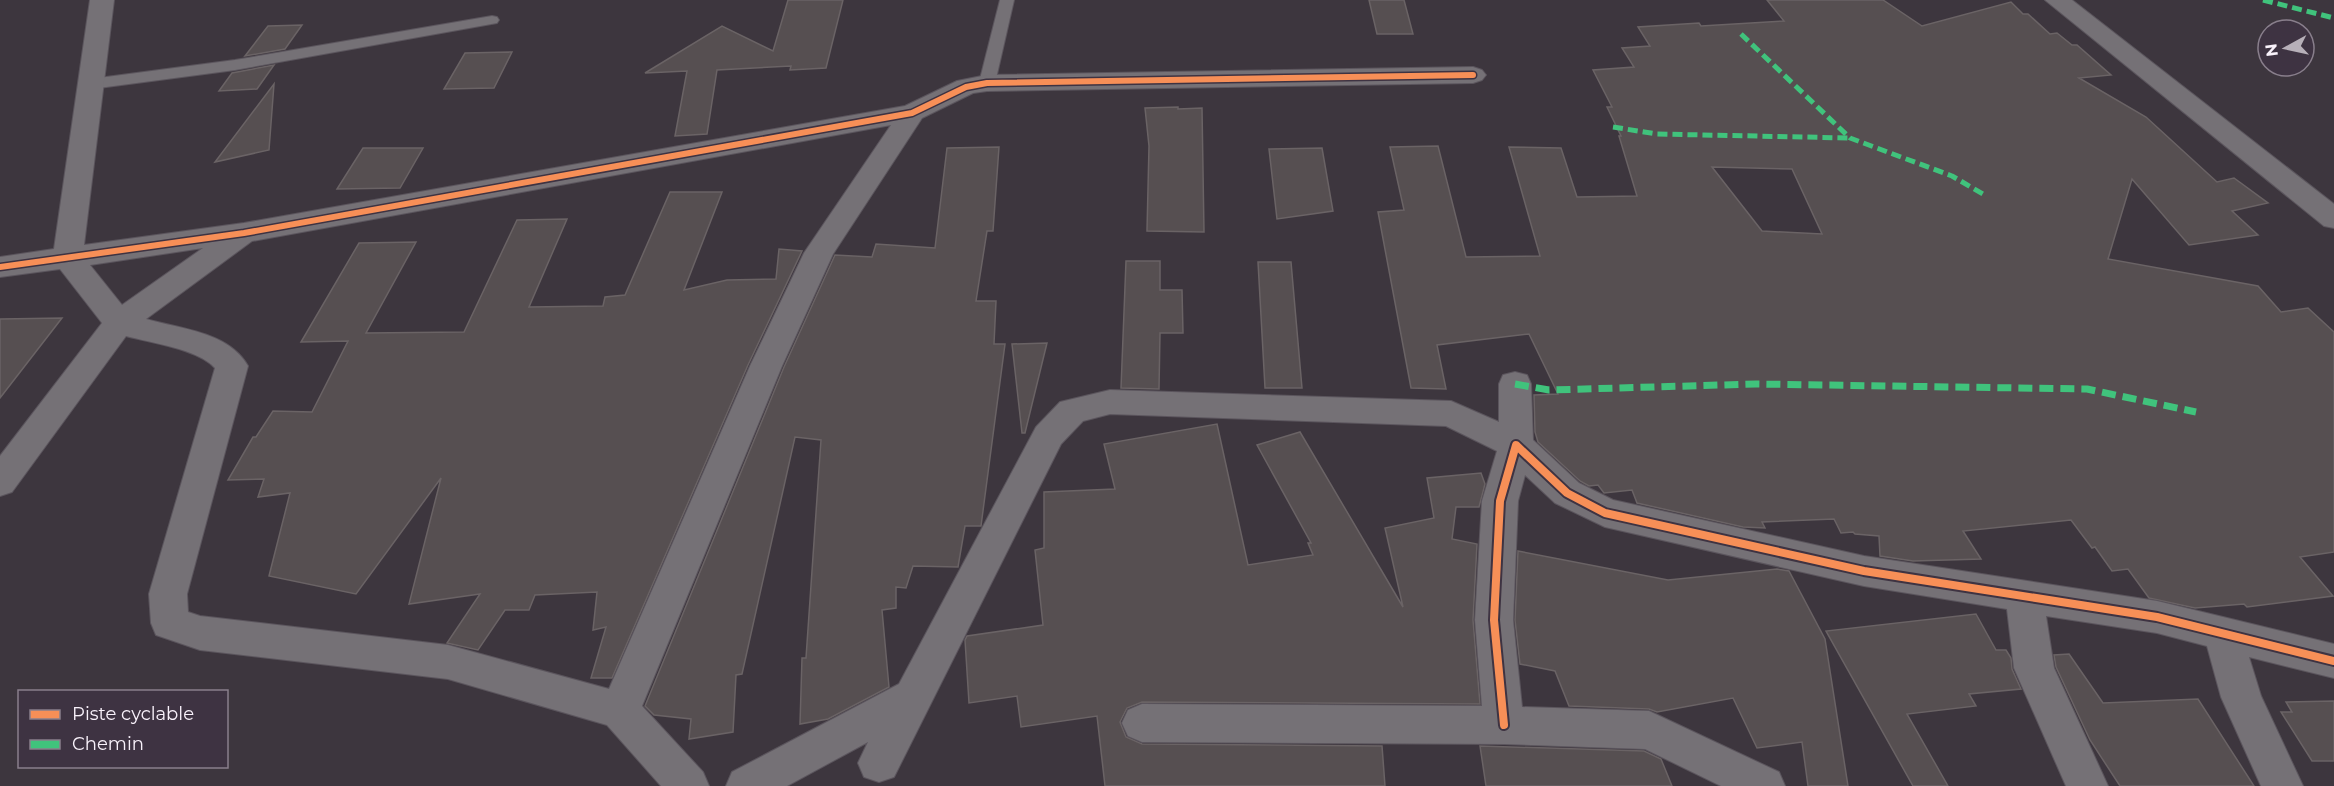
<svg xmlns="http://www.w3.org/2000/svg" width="2334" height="786" font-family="Montserrat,sans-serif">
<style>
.building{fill:#564f51;stroke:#6a6365;stroke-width:1.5;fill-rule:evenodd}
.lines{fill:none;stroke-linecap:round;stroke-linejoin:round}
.lane-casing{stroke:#5b555d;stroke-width:2}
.street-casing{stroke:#5b555d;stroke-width:2}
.secondary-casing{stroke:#5b555d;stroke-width:2}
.lane{fill:#757176;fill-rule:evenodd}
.street{fill:#757176;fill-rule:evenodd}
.secondary{fill:#757176;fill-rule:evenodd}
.quiet-far1{stroke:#40c37c;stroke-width:5;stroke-dasharray:10 5;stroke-linecap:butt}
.quiet{stroke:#40c37c;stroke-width:7;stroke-dasharray:14 7;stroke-linecap:butt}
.cycleway-far1-casing{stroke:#3e3342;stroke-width:9}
.cycleway-casing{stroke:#3e3342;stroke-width:12}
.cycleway-far1{stroke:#f78f57;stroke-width:6}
.cycleway{stroke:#f78f57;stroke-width:8}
</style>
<rect width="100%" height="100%" fill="#3d363e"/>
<g class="building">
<path d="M788 0H843L826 68 790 70 791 66 717 70 707 134 675 136 687 71 645 73 722 26 773 51Z"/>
<path d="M1369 0H1404L1413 34H1377Z"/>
<path d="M1767 0H1883L1922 26 2011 2 2023 14H2028L2050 34 2057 33 2072 45H2077L2111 75 2079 78 2146 117 2217 182 2234 178 2268 203 2232 211 2258 235 2189 245 2132 179 2108 259 2258 286 2281 312 2308 308 2334 332V552L2300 557 2333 596 2247 607 2244 604 2195 608 2149 598 2128 569 2112 571 2095 547 2092 548 2071 520 1963 531 1981 559 1913 561 1880 556 1879 536 1855 534 1853 532 1841 533 1834 519 1762 522 1765 528 1743 527 1637 503 1632 490 1604 493 1598 485 1589 486 1580 481 1538 442 1535 432 1534 395 1558 394 1529 334 1437 345 1446 389 1411 388 1378 212 1404 210 1390 147 1438 146 1466 257 1540 256 1509 147 1561 148 1577 197 1637 196 1619 136H1621L1607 107H1612L1593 70 1634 67 1622 48 1650 46 1638 27 1699 23 1701 26 1784 21ZM1712 167 1792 169 1822 234 1762 231Z"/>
<path d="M302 25 285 49 245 56 268 26Z"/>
<path d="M512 52 494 88 444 89 465 53Z"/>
<path d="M274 65 257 89 219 91 232 73Z"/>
<path d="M274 84 269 150 215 162Z"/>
<path d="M1178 107V109L1202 108 1204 232 1147 231 1149 146 1145 108Z"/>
<path d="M999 147 993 231H987L976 301H996L994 344H1005L981 526H965L958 567 913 566 906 588 896 587V608L882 610 889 687 828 719 800 724 802 658H806L821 440 795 437 742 674 736 675 733 732 689 739 691 719 654 715 645 706 784 367 835 255 872 257 876 244 935 248 947 148Z"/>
<path d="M363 148H423L400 188 337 189Z"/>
<path d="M1322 148 1333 211 1277 219 1269 149Z"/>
<path d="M670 192H722L684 290 727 280 776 279 779 249 802 251 748 365 612 678H591L606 627 593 630 597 592 535 595 529 610H505L478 650 447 643 480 594 409 604 441 478 356 594 269 576 290 493 258 497 264 479 228 480 253 437H256L273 411 312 412 348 341 301 342 359 243 416 242 366 333 464 332 517 220 567 219 529 307 603 306 605 297 625 295Z"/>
<path d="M1126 261H1160V290H1182L1183 333H1160L1159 389 1121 388Z"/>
<path d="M1258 262H1291L1302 388H1265Z"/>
<path d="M62 318 0 398V319Z"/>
<path d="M1047 343 1025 433H1022L1012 344Z"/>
<path d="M1217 424 1248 565 1313 555 1308 543H1311L1257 445 1300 432 1403 607 1385 528 1434 518 1427 478 1481 473 1485 484 1479 507H1456L1452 539 1477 544 1473 620 1480 704 1142 702 1127 708 1120 722 1126 737 1142 744 1382 746 1385 786H1105L1097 716 1021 727 1017 696 969 703 965 640 967 636 1043 625 1035 550 1044 548V492L1115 489 1104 444Z"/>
<path d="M1518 551 1668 580 1777 569 1789 571 1825 639 1848 786H1808L1802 742 1757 748 1733 698 1657 712 1649 709 1569 706 1555 671 1520 664 1515 620Z"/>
<path d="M1976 614 1996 650H2006L2011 658 2012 669 2021 689 1969 694 1976 706 1907 714 1948 786H1913L1826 631Z"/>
<path d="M2069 654 2103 703 2198 699 2254 786H2120L2090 740 2056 667 2054 655Z"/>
<path d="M2334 701V761H2312L2281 712H2292L2286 702Z"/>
<path d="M1480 746 1644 751 1661 759 1672 786H1486Z"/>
</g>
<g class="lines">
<defs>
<g id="lane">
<path d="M1000 0H1014L995 83 987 88 979 83Z"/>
<path d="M492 16 497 17 499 20 497 23 235 70 91 89 83 84 91 79 235 60Z"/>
</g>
<g id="street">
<path d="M90 0H114L84 245 244 223 905 106 957 81 987 75 1473 67 1482 70 1486 75 1482 80 1473 83 987 91 973 93 922 118 833 254 782 366 642 706 703 772 709 786H661L607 725 448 679 200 650 156 635 151 623 149 594 215 368C198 349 151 343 126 336L12 492 0 496V456L102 323 60 269 0 277V257L54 249ZM891 125 804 253 750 366 609 689 448 645 200 616 188 612 187 594 248 366C229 332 181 329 146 319L252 241ZM203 248 122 305 90 265Z"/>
<path d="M1515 372 1527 375 1531 384 1533 440 1579 483 1613 500 1864 556 2157 601 2334 644V678L2249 657 2261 696 2303 786H2261L2221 697 2207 646 2157 633 2046 616 2054 668 2108 786H2066L2014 668 2007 609 1864 586 1605 527 1555 503 1525 475 1518 501 1513 620 1522 707 1649 711 1779 772 1785 786H1721L1645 749 1504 744 1142 742 1128 736 1122 723 1128 710 1142 704 1482 706 1475 620 1482 501 1497 451 1446 426 1110 414 1083 421 1061 444 894 777 879 782 864 777 858 763 868 742 787 786H726L732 772 899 684 1036 427 1060 402 1110 390 1451 401 1499 422V384L1503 375Z"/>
</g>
<path id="secondary" d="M2045 0H2072L2334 204V228L2324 226Z"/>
</defs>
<use href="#lane" class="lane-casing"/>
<use href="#street" class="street-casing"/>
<use href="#secondary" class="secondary-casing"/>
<use href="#lane" class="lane"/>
<use href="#street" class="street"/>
<use href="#secondary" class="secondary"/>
<g class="quiet-far1">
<path d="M2263 0 2334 18"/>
<path d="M1741 34 1850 138 1952 176 1983 194"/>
<path d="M1613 127 1657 134 1850 138"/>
</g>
<path class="quiet" d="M1515 384 1549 390 1756 384 2087 389 2196 412"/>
<defs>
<path id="cycleway-far1" d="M0 267 244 233 912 113 966 87 987 83 1473 75"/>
<path id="cycleway" d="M1504 725 1494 620 1500 501 1516 445 1567 493 1605 513 1864 571 2157 617 2334 661"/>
</defs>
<use href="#cycleway-far1" class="cycleway-far1-casing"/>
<use href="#cycleway" class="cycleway-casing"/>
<use href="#cycleway-far1" class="cycleway-far1"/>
<use href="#cycleway" class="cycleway"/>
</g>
<rect x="18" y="690" width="210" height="78" fill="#3e3342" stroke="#897f8c" stroke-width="1.5"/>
<rect x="30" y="710" width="30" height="9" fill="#f78f57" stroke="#897f8c" stroke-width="1.5"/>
<text x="72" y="720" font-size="18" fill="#f9f2fb">Piste cyclable</text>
<rect x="30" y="740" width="30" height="9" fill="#40c37c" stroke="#897f8c" stroke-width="1.5"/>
<text x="72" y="750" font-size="18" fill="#f9f2fb">Chemin</text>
<g transform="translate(2286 48) rotate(262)"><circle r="28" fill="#3e3342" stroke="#897f8c" stroke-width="1.5"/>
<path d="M0-4.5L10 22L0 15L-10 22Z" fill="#b7b0b9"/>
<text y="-9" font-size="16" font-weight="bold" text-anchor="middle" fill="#f9f2fb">N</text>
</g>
</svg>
